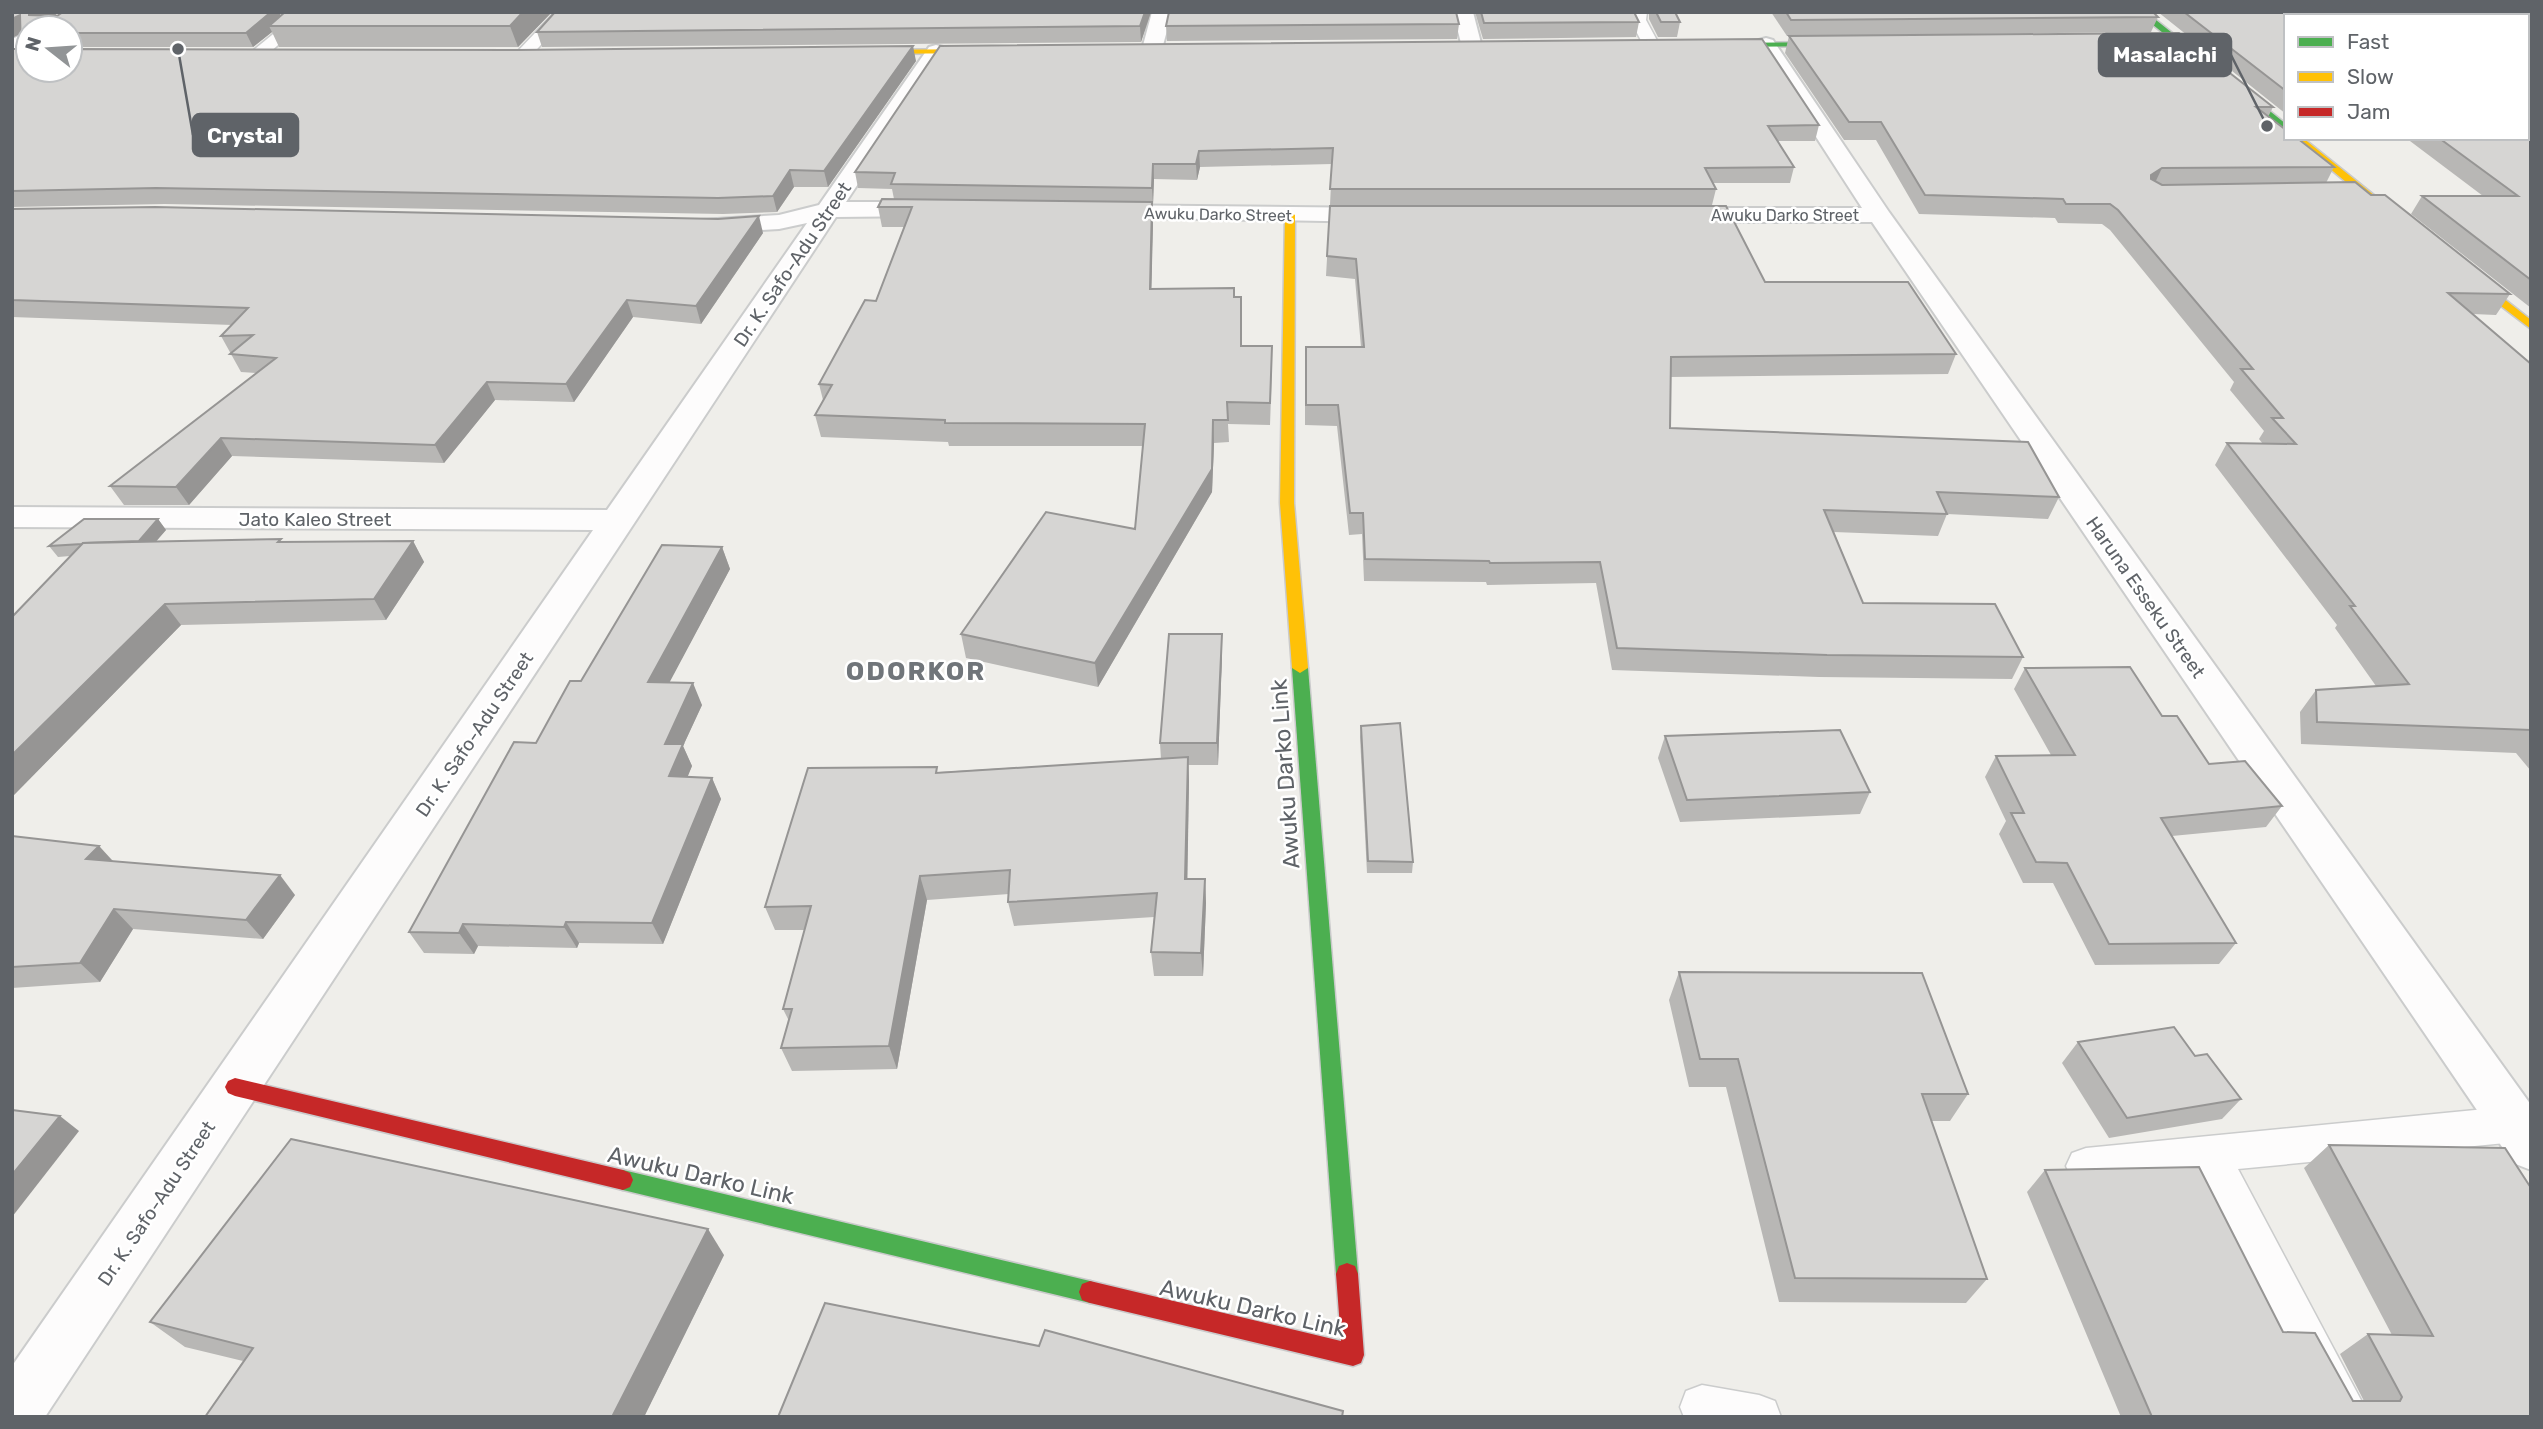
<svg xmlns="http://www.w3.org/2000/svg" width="2543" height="1429" font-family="Rubik,sans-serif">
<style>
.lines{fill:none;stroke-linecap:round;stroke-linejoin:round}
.lane-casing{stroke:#cbcccc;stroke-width:3}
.street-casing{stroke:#cbcccc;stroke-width:4}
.fast-casing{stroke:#cacacb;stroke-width:3}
.slow-casing{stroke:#cacacb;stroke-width:3}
.jam-casing{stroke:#cacacb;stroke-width:3}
.lane{fill:#fdfcfc;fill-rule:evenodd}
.street{fill:#fdfcfc;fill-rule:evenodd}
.fast{fill:#4caf50;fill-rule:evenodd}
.slow{fill:#ffc107;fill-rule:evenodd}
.jam{fill:#c62828;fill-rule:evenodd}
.wall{fill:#b8b7b5}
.shaded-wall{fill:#969594}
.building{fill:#d6d5d3;stroke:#969594;stroke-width:2}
.labels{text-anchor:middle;stroke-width:5;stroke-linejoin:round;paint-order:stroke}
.far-street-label{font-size:16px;fill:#5f6368;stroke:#fff}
.street-label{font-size:19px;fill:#5f6368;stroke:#fff}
.near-street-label{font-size:23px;fill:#5f6368;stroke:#fff}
.district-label{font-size:26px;font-weight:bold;letter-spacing:2px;fill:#70757a;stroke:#fff}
.leader{fill:none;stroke:#5f6368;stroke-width:2.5}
.callout-dot{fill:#5f6368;stroke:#fff;stroke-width:2.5}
.callout{fill:#5f6368;stroke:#5f6368;stroke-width:2.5}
.callout-label{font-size:21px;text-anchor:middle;font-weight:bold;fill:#fff}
</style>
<rect width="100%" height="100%" fill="#efeeea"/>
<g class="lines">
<defs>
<g id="lane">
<path d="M300 12H316L262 59H250L248 56 250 53Z"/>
<path d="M555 12H571L528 59H516L514 56 516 53Z"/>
<path d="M1633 12H1647L1646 20 1660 46 1658 49H1646L1644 46 1630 20Z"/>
<path d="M2516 1106 2531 1114 2530 1136 2516 1142 2238 1169 2370 1417H2324L2198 1173 2086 1184 2072 1179 2066 1166 2072 1153 2086 1148Z"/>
<path d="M1702 1385 1759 1395 1775 1401 1781 1417H1684L1680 1407 1686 1391Z"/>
</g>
<g id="street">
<path d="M1152 12H1172L1162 49 1159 53H1145L1142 49Z"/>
<path d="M1453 12H1473L1482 47 1479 51H1465L1462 47Z"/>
<path d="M28 32V46L12 53V39Z"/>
<path d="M1766 38 1773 40 1889 212 2531 1105V1170L2513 1163 1872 222H1678L1669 220 1666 215 1669 210 1678 208H1862L1756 44 1759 40Z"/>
<path d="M936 45 943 47 946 51 846 202H932L941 204 944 209 941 214 932 216 836 217 45 1417H12V1366L593 530 12 527V507L607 510 807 223 779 229 710 233 701 230 697 225 701 220 779 215 819 205 929 47Z"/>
<path d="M1100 205 1379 208 1388 210 1391 215 1388 220 1379 222 1091 217 1088 212 1091 207Z"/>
</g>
<g id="fast">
<path d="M2137 12H2146L2286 124V132Z"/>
<path d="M1839 42 1843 44 1842 46 1714 47 1710 45 1714 43Z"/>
<path d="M1300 663 1308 668 1358 1274 1355 1282 1347 1285 1339 1282 1336 1274 1292 668Z"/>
<path d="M623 1170 1090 1281 1098 1284 1101 1292 1098 1300 1090 1303 623 1190 616 1187 613 1180 616 1173Z"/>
</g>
<g id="slow">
<path d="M988 49H991V53L863 54 859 52 863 50Z"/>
<path d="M2293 138H2303L2395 212V216H2387Z"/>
<path d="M1290 212 1295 215 1294 503 1308 668 1300 673 1292 668 1280 503 1285 215Z"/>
<path d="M2458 269H2466L2531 320V329L2458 273Z"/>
</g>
<g id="jam">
<path d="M235 1078 623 1170 630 1173 633 1180 630 1187 623 1190 235 1096 228 1093 225 1087 228 1081Z"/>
<path d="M1347 1263 1355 1266 1358 1274 1364 1355 1361 1363 1353 1366 1090 1303 1082 1300 1079 1292 1082 1284 1090 1281 1341 1341 1336 1274 1339 1266Z"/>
</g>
</defs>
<use href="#lane" class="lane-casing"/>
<use href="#street" class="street-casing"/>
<use href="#fast" class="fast-casing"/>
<use href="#slow" class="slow-casing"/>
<use href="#jam" class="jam-casing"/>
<use href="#lane" class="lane"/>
<use href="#street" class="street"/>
<use href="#fast" class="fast"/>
<use href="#slow" class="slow"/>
<use href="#jam" class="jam"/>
</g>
<g class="wall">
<path d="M12 12H60L54 16H57L63 12H279L281 16 285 12 551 13 518 47H279L272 32 253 47H70V28H28V70L916 61 828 187H794L777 212 723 214 165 204 12 207V49H21V33L12 38Z"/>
<path d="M1151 12 1141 42 542 47 537 32Z"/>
<path d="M1475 12H1634L1639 22 1636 37 1483 39Z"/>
<path d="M1649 12H1675L1680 22 1677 37H1658L1649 19Z"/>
<path d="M1771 12H2153L2158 17 2151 32 1787 36Z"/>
<path d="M2158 12H2531V308L2411 214 2422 196H2483L2406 138H2527L2286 16V114Z"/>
<path d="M1459 24 1457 39 1167 41 1166 26Z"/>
<path d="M1789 36 2273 107 2268 117 2334 167 2326 183 2510 294 2496 315 2473 314 2531 364V771L2516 753 2301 744 2300 712 2316 690 2376 686 2335 628 2337 625 2215 465 2227 443 2263 444 2259 439 2264 431 2230 390 2234 382 2110 230 2102 224 2058 223 2055 218 1919 214 1876 140H1844L1785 53Z"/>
<path d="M940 46 1819 125 1815 141H1778L1794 167 1790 183H1713L1716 189 1712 205H1330L1332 164 1200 167 1197 180 1154 179 1153 204H1152L1153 222 1151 289 1234 297 1241 346 1272 368 1270 425 1228 424 1229 442 1214 443 1212 492 1098 687 966 658 961 634 1135 529 1143 446H949L948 442 821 437 815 415 823 400 819 384 876 301 904 227H882L878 207 894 199 892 189 858 188 855 172Z"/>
<path d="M1330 206 1765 282 1956 354 1948 374 1670 377V428L2059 497 2048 519 1947 514 1938 536 1834 532 1863 603 2023 657 2012 679 1819 677 1612 670 1596 583 1487 585 1486 582 1364 581 1362 534 1349 535 1337 426 1305 425V368L1361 347 1355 279 1326 276Z"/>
<path d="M12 209 763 233 701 324 633 317 574 402 495 400 444 463 232 456 189 505H124L110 486 256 373 241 372 221 336 232 325 12 317Z"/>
<path d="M158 519 166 530 156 541 284 542 413 541 424 562 386 620 181 625 12 797V617L70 556 58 557 49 546Z"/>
<path d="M722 547 730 569 669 682 702 705 683 746 692 766 687 777 712 778 721 799 663 944 579 943 577 948 478 946 474 954 424 953 409 932 536 743 581 681Z"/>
<path d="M1222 656 1218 765H1188L1189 781 1187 879H1205L1206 903 1203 976H1154L1151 952 1154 917 1014 926 1008 902 1009 894 927 900 897 1069 792 1071 781 1048 789 1021 783 1009 805 930H775L765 907 939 772 1161 759 1160 743Z"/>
<path d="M2025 668 2162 716 2209 764 2282 806 2266 827 2172 836 2236 943 2219 964 2095 965 2053 883H2023L1999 834 2006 821 1985 777 1996 756 2051 755 2014 689Z"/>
<path d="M1361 726 1413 862 1412 873H1367L1360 737Z"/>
<path d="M1665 736 1870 792 1860 814 1680 822 1658 758Z"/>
<path d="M12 836 99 846 114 862 295 895 263 939 133 929 100 982 12 988Z"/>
<path d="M1679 972 1968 1094 1950 1121H1931L1987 1279 1966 1303 1779 1302 1726 1087H1689L1669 1000Z"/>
<path d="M2078 1042 2241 1099 2222 1119 2109 1138 2062 1063Z"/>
<path d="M2329 1145 2531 1417H2121L2027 1192 2045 1170 2283 1332 2353 1401H2364L2340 1354 2368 1334 2392 1335 2304 1168Z"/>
<path d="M724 1255 644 1417H205L243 1361 185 1347 150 1322Z"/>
</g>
<g class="shaded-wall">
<path d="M29 12H60L38 26 29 15Z"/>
<path d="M271 12H279L284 22 269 26 272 32 253 47 246 33Z"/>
<path d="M523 12 551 13 518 47 510 26Z"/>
<path d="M1145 12H1151L1141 42 1140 26Z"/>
<path d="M20 15 28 30 12 38V19Z"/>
<path d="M913 46 916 61 828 187 824 171Z"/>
<path d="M1199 151 1200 167 1197 180 1196 164Z"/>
<path d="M1153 164 1154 179 1153 204 1152 188Z"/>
<path d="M2162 168 2153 187 2143 194 2151 175Z"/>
<path d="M790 170 794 187 777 212 773 196Z"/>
<path d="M1152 202 1153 222 1151 310 1150 289Z"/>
<path d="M759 216 763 233 701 324 696 306Z"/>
<path d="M627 300 633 317 574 402 566 384Z"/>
<path d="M487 382 495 400 444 463 435 445Z"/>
<path d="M1213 420 1214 443 1212 492 1098 687 1095 663Z"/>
<path d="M221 438 232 456 189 505 176 487Z"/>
<path d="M158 519 166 530 147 552 139 541Z"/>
<path d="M413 541 424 562 386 620 374 599Z"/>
<path d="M722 547 730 569 658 704 648 682Z"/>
<path d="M165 604 181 625 12 797V755Z"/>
<path d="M1222 634V656L1218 765 1217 743Z"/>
<path d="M693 683 702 705 683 746 692 766 679 798 669 776 665 744Z"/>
<path d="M1188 757 1189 781 1187 903 1185 879Z"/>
<path d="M712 778 721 799 663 944 652 923Z"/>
<path d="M99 846 117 866 86 859Z"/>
<path d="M280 875 295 895 263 939 246 920Z"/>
<path d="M920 876 927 900 897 1069 889 1046Z"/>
<path d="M1205 879 1206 903 1203 976 1201 953Z"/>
<path d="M114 909 133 929 100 982 80 963Z"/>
<path d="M566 922 579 943 577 948 564 927Z"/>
<path d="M463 924 478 946 474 954 459 933Z"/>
<path d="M60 1116 79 1131 12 1217V1175Z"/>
<path d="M708 1229 724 1255 644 1417H612Z"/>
</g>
<g class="building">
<path d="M12 12H29V15L57 16 63 12H271L246 33H70V28H28V70H70V49L517 50 913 46 824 171 790 170 773 196 718 198 156 188 12 191V49H21L20 15 12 19Z"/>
<path d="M285 12H523L510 26H269Z"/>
<path d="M555 12H1145L1140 26 537 32Z"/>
<path d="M1169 12H1456L1459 24 1166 26Z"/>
<path d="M1481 12H1634L1639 22 1484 23Z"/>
<path d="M1656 12H1675L1680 22H1661Z"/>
<path d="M1786 12H2153L2158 17 1791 20Z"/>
<path d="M2184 12H2531V280L2422 196H2518L2439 138H2527V16H2286V91Z"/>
<path d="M2179 33 2273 107H2256L2286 130V138H2297L2334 167 2162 168 2151 175V179L2162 185 2355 182 2371 195H2385L2510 294 2448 293 2531 364V730L2317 722 2316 690 2409 684 2350 606H2355L2227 443 2296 444 2272 418H2283L2241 369H2253L2118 210 2110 204H2066L2063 199 1925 195 1881 122H1849L1789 36Z"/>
<path d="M1762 39 1819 125 1768 126 1794 167 1705 168 1716 189H1330L1333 148 1199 151 1196 164H1153L1152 188 891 184 895 173 855 172 940 46Z"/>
<path d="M882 199 1152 202 1150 289 1234 288V297H1241V346H1272L1270 403 1227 402 1228 420H1213L1212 469 1095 663 961 634 1046 512 1135 529 1145 424 945 423V420L815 415 832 385 819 384 865 300 876 301 912 207H878Z"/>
<path d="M1330 206H1726L1765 282H1908L1956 354 1671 357 1670 428 2028 442 2059 497 1937 492 1947 514 1824 510 1863 603 1995 604 2023 657 1827 655 1617 648 1600 562 1490 563 1489 561 1365 559 1363 513H1350L1338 405H1306V347H1364L1356 259 1327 256Z"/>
<path d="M155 207 718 219 759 216 696 306 627 300 566 384 487 382 435 445 221 438 176 487 110 486 276 358 230 354 253 335 221 336 248 308 12 300V209Z"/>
<path d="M84 519H158L139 541 83 543 82 544 49 546Z"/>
<path d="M281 539 278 542 413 541 374 599 165 604 12 755V617L83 543Z"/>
<path d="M662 545 722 547 648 682 693 683 665 744H683L669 776 712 778 652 923 566 922 564 927 463 924 459 933 409 932 514 742 536 743 570 681H581Z"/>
<path d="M1169 634H1222L1217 743H1160Z"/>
<path d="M2130 667 2162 716H2177L2209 764 2245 761 2282 806 2161 818 2236 943 2109 944 2067 863 2036 862 2011 813H2024L1996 756 2075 755 2025 668Z"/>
<path d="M1400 723 1413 862 1368 861 1361 726Z"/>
<path d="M1840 730 1870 792 1687 800 1665 736Z"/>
<path d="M1188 757 1185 879H1205L1201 953 1151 952 1157 893 1008 902 1010 870 920 876 889 1046 781 1048 792 1009H783L811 906 765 907 808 768 937 767 936 773Z"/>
<path d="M12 836 99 846 86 859 280 875 246 920 114 909 80 963 12 967Z"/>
<path d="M1679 972 1922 973 1968 1094H1922L1987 1279 1795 1278 1738 1059H1700Z"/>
<path d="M2174 1027 2195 1056 2207 1054 2241 1099 2127 1118 2078 1042Z"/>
<path d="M12 1110 60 1116 12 1175Z"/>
<path d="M291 1139 708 1229 612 1417H205L253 1348 150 1322Z"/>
<path d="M2329 1145 2505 1148 2531 1188V1417H2152L2045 1170 2199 1167 2283 1332 2315 1333 2353 1401H2400L2402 1397 2368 1334 2433 1336Z"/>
<path d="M825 1303 1039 1346 1045 1330 1343 1411 1342 1417H778Z"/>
</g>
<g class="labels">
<g class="far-street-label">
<text transform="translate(1218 214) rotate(1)" y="6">Awuku Darko Street</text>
<text x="1785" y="221">Awuku Darko Street</text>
</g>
<g class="street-label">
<text transform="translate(792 264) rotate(-56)" y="7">Dr. K. Safo-Adu Street</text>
<text x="315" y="526">Jato Kaleo Street</text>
<text transform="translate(2146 597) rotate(55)" y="7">Haruna Esseku Street</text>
<text transform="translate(474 734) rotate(-56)" y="7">Dr. K. Safo-Adu Street</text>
<text transform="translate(156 1203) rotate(-56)" y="7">Dr. K. Safo-Adu Street</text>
</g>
<g class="near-street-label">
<text transform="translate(1285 774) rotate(-94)" y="8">Awuku Darko Link</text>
<text transform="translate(701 1175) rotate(13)" y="8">Awuku Darko Link</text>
<text transform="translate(1253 1308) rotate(13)" y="8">Awuku Darko Link</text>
</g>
<g class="district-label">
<text x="916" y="680">ODORKOR</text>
</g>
</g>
<path class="leader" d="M2267 126L2231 55M178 49L193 135"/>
<g class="callout-dot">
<circle cx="2267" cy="126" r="7"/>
<circle cx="178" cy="49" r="7"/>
</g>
<g class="callout">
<rect x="2099" y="34" width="132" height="42" rx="7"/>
<rect x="193" y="114" width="105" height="42" rx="7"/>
</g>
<g class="callout-label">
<text x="2165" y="62">Masalachi</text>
<text x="245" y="143">Crystal</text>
</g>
<rect width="2543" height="1429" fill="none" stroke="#5f6368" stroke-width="28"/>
<rect x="2284" y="14" width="245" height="126" fill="#ffffff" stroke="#bfc1c3" stroke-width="2"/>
<rect x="2298" y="37" width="35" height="10" fill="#4caf50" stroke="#bfc1c3" stroke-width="2"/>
<text x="2347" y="49" font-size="21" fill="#5f6368">Fast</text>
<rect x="2298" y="72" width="35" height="10" fill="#ffc107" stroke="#bfc1c3" stroke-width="2"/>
<text x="2347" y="84" font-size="21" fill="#5f6368">Slow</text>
<rect x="2298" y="107" width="35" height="10" fill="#c62828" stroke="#bfc1c3" stroke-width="2"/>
<text x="2347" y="119" font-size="21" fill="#5f6368">Jam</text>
<g transform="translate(49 49) rotate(287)"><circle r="33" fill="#ffffff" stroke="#bfc1c3" stroke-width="2"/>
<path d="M0-5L12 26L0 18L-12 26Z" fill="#919496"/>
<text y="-10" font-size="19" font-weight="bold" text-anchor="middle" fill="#5f6368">N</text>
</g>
</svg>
